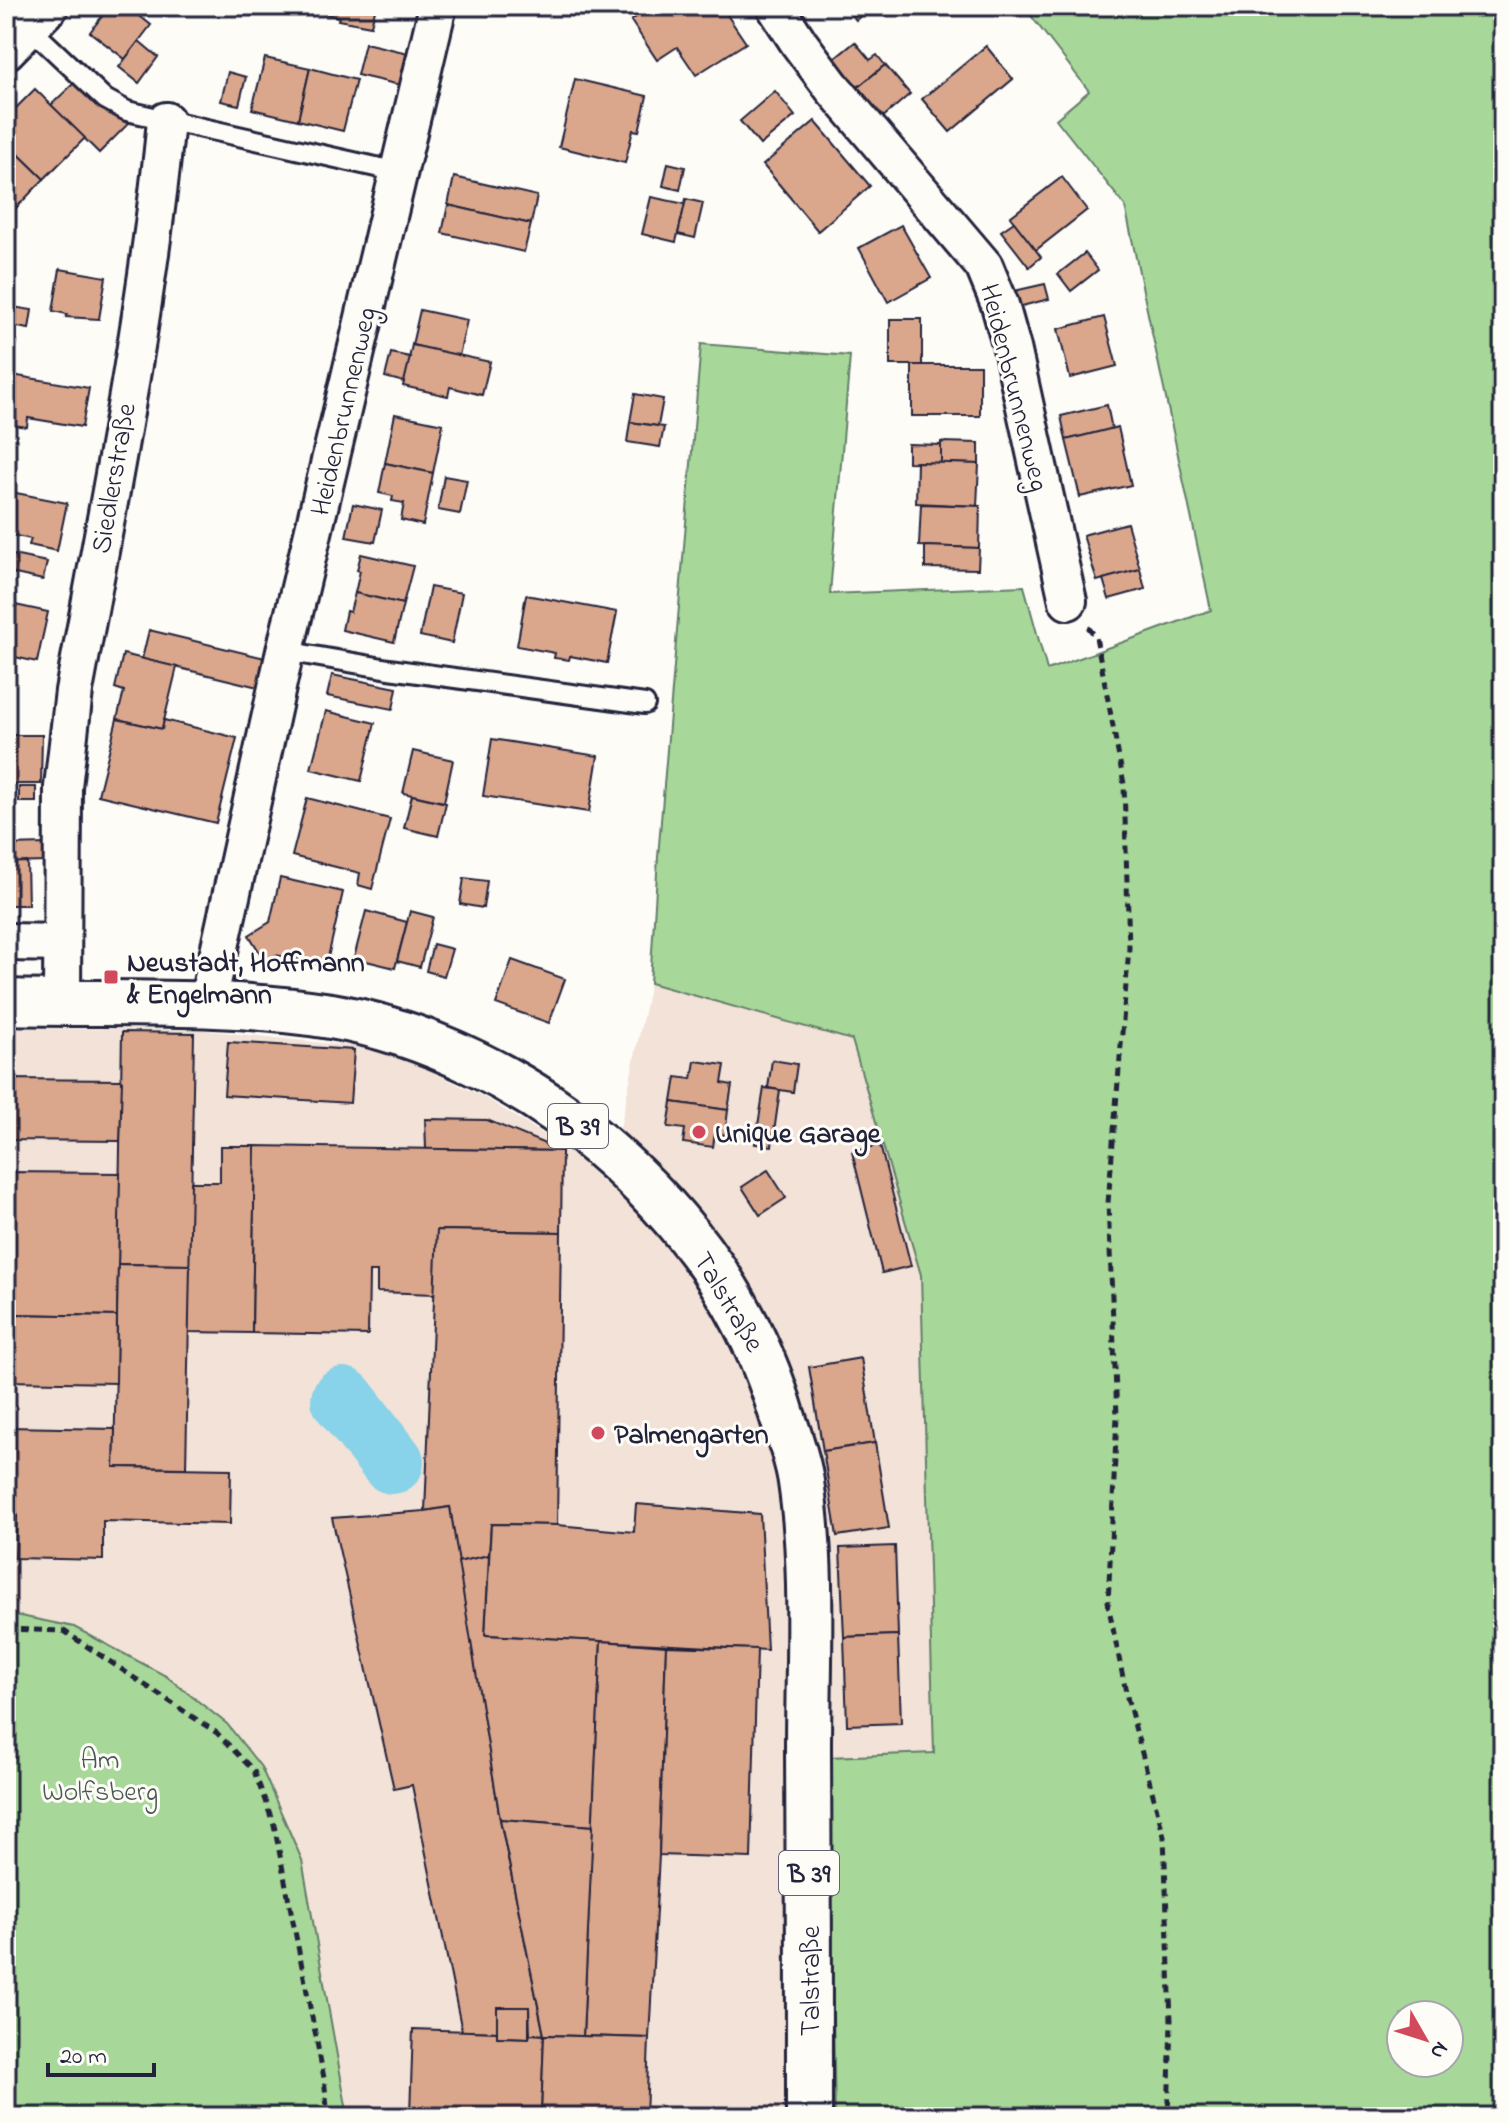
<svg xmlns="http://www.w3.org/2000/svg" width="1509" height="2123" font-family="'Indie Flower',sans-serif">
<style>
.built{fill:#f2e2d7}
.green{fill:#a7d899;stroke:#647d6a;stroke-width:2;fill-rule:evenodd}
.lines{fill:none;stroke-linecap:round;stroke-linejoin:round}
.river{stroke:#88d3e9;stroke-width:64}
.building{fill:#daa78d;stroke:#22223b;stroke-width:2}
.service-casing{stroke:#22223b;stroke-width:24}
.minor-casing{stroke:#22223b;stroke-width:42}
.primary-casing{stroke:#22223b;stroke-width:50}
.path{stroke:#22223b;stroke-width:5;stroke-dasharray:8 6;stroke-linecap:butt}
.service{stroke:#fdfcf7;stroke-width:18}
.minor{stroke:#fdfcf7;stroke-width:36}
.primary{stroke:#fdfcf7;stroke-width:44}
.poi-dot{fill:#d1495b;stroke:#fdfcf7;stroke-width:3}
.labels{text-anchor:middle;stroke-width:6;stroke-linejoin:round;paint-order:stroke}
.shield{fill:#fdfcf7;stroke:#646373;stroke-width:2}
.shield-label{font-size:26px;font-weight:bold;fill:#22223b}
.street-label{font-size:28px;fill:#22223b;stroke:#fdfcf7}
.poi-label{font-size:28px;font-weight:bold;fill:#22223b;stroke:#fdfcf7;text-anchor:start}
.park-label{font-size:28px;fill:#4a5957;stroke:#fdfcf7}
</style>
<rect width="100%" height="100%" fill="#fdfcf7"/>
<filter id="ink" filterUnits="userSpaceOnUse"><feTurbulence type="fractalNoise" baseFrequency=".0125" numOctaves="2"/><feDisplacementMap in="SourceGraphic" scale="16" xChannelSelector="R" yChannelSelector="G"/><feConvolveMatrix kernelMatrix="1 2 1 2 8 2 1 2 1" color-interpolation-filters="sRGB"/></filter>
<g filter="url(#ink)">
<path class="built" d="M650 983 852 1040 921 1275 934 1753 828 1758 835 2117H348L302 1860 74 1627 6 1613V1028L202 1030 370 1048 424 1068 484 1097 567 1149 608 1187Z"/>
<g class="green">
<path d="M1028 6H1503V2117H835L828 1757 934 1753 921 1275 852 1040 650 983 658 857 701 344 850 356 830 594 1024 586 1047 670 1211 610 1125 206 1056 119 1089 91 1032 17ZM1401 2015H1449V2063H1401Z"/>
<path d="M6 1613 74 1627 166 1676 227 1724 261 1767 302 1860 348 2117H6Z"/>
</g>
<g class="lines">
<path class="river" d="M343 1399 392 1462"/>
</g>
<g class="building">
<path d="M110 6H127L151 25 125 59 90 32Z"/>
<path d="M224 6H251L249 13Z"/>
<path d="M324 6H376L371 26 338 20 339 17 322 13Z"/>
<path d="M650 6H721L746 43 696 75 677 47 657 60 631 21Z"/>
<path d="M844 6H872L856 20Z"/>
<path d="M139 41 158 57 139 83 119 67Z"/>
<path d="M855 42 870 60 877 55 885 65 857 88 833 60Z"/>
<path d="M365 43 408 53 400 85 357 75Z"/>
<path d="M986 46 1013 79 950 132 922 99Z"/>
<path d="M265 58 310 68 298 120 252 109Z"/>
<path d="M885 65 910 94 882 118 857 88Z"/>
<path d="M310 68 356 80 343 131 298 120Z"/>
<path d="M228 72 246 77 239 105 221 101Z"/>
<path d="M575 79 647 96 639 131 633 130 625 163 559 147Z"/>
<path d="M75 82 104 107 128 124 99 153 51 105Z"/>
<path d="M35 89 85 138 44 179 6 142V118Z"/>
<path d="M775 91 795 116 760 145 740 121Z"/>
<path d="M815 121 870 186 818 231 763 165Z"/>
<path d="M6 142 44 179 12 212 6 206Z"/>
<path d="M668 163 685 167 680 190 663 186Z"/>
<path d="M454 177 537 196 531 224 448 205Z"/>
<path d="M1062 177 1087 210 1036 250 1010 217Z"/>
<path d="M651 197 685 204 676 242 642 234Z"/>
<path d="M686 199 703 203 695 238 678 234Z"/>
<path d="M448 205 531 224 524 252 442 233Z"/>
<path d="M1014 222 1041 257 1029 267 1001 231Z"/>
<path d="M901 225 931 278 888 302 859 248Z"/>
<path d="M1085 253 1098 270 1071 291 1058 274Z"/>
<path d="M60 269 106 277 99 319 66 317 67 314 53 311Z"/>
<path d="M1045 284 1049 299 1018 307 1014 291Z"/>
<path d="M6 306 32 310 29 329 6 325Z"/>
<path d="M420 310 467 320 459 356 412 345Z"/>
<path d="M1104 317 1117 366 1070 378 1058 329Z"/>
<rect x="890" y="319" width="32" height="46"/>
<path d="M6 339 17 341 14 360 6 359Z"/>
<path d="M412 345 490 362 482 395 450 387 448 396 403 386Z"/>
<path d="M391 353 410 357 404 382 385 377Z"/>
<rect x="912" y="365" width="68" height="51"/>
<path d="M6 374 89 388 82 427 28 418 27 427 6 424Z"/>
<path d="M635 394 663 399 658 426 630 422Z"/>
<path d="M1107 405 1112 429 1066 440 1061 416Z"/>
<path d="M395 414 443 424 433 473 385 463Z"/>
<path d="M630 422 664 427 660 447 627 442Z"/>
<path d="M1118 427 1131 485 1080 497 1066 440Z"/>
<path d="M941 442 979 443V464L941 463Z"/>
<path d="M908 444 941 445V463L908 462Z"/>
<path d="M917 462 979 464 977 506 916 503Z"/>
<path d="M385 463 433 473 423 525 401 520 404 503 392 501 393 496 379 493Z"/>
<path d="M444 476 467 480 460 514 438 510Z"/>
<path d="M6 491 67 503 57 551 29 545 31 539 6 534Z"/>
<path d="M353 504 382 510 375 542 346 537Z"/>
<path d="M921 504 980 506 979 548 919 546Z"/>
<path d="M1127 523 1140 569 1097 581 1083 535Z"/>
<path d="M925 546 979 548 978 569 925 568Z"/>
<path d="M8 554 47 562 43 580 6 572Z"/>
<path d="M361 554 413 566 403 604 355 593 360 571 357 570Z"/>
<path d="M1140 569 1145 589 1109 599 1103 579Z"/>
<path d="M430 587 462 593 452 643 420 636Z"/>
<path d="M355 593 403 604 394 642 342 630 346 611 350 612Z"/>
<path d="M526 595 617 612 607 663 570 656 569 660 554 658 555 653 517 646Z"/>
<path d="M6 603 48 612 37 662 6 655Z"/>
<path d="M149 630 265 658 258 687 142 659Z"/>
<path d="M123 654 177 667 162 729 117 719 124 691 115 688Z"/>
<path d="M332 675 397 688 393 709 327 696Z"/>
<path d="M326 711 375 723 361 781 311 769Z"/>
<path d="M117 719 162 729 164 720 237 738 216 823 98 795Z"/>
<path d="M6 735H42L41 784H6Z"/>
<path d="M492 739 598 756 589 812 483 796Z"/>
<path d="M413 751 453 760 444 802 403 793Z"/>
<rect x="19" y="787" width="17" height="15"/>
<path d="M412 795 446 803 438 836 404 828Z"/>
<path d="M307 798 390 819 372 889 358 885 360 873 292 856Z"/>
<path d="M47 844V862L6 863V845Z"/>
<path d="M27 862 28 905H6V863Z"/>
<path d="M280 878 343 892 326 966 276 955 265 961 249 935 270 922Z"/>
<path d="M464 878 487 881 483 908 460 904Z"/>
<path d="M366 911 407 922 395 968 354 958Z"/>
<path d="M410 911 433 917 420 967 397 961Z"/>
<path d="M433 944 452 949 444 976 426 971Z"/>
<path d="M512 960 565 979 549 1023 496 1004Z"/>
<path d="M122 1032 194 1033 190 1265 118 1264Z"/>
<path d="M228 1042 354 1050 350 1103 224 1095Z"/>
<path d="M772 1060 797 1064 793 1092 768 1088Z"/>
<path d="M695 1061 725 1065 722 1083 732 1085 728 1110 672 1102 676 1077 692 1079Z"/>
<path d="M6 1079 122 1080 120 1141 6 1140Z"/>
<path d="M764 1088 780 1090 772 1146 755 1144Z"/>
<path d="M672 1102 728 1110 725 1135 715 1133 713 1147 683 1143 685 1129 668 1127Z"/>
<path d="M425 1119 487 1120 562 1151 426 1149Z"/>
<path d="M880 1145 911 1266 882 1273 852 1152Z"/>
<path d="M220 1146H255L252 1333 188 1332 191 1182H220Z"/>
<path d="M255 1146 562 1151 561 1232 437 1230 436 1294 377 1292V1272H369L368 1335 252 1333Z"/>
<path d="M768 1170 786 1198 760 1215 742 1187Z"/>
<path d="M6 1172 120 1173 117 1316 6 1314Z"/>
<path d="M437 1230 561 1232 557 1525 491 1524 489 1555 458 1562 450 1507 425 1511Z"/>
<path d="M118 1264 190 1265 186 1468 114 1467Z"/>
<path d="M6 1314 117 1316 116 1383 6 1381Z"/>
<path d="M861 1358 875 1443 823 1451 809 1367Z"/>
<path d="M6 1427 115 1429 114 1467 231 1469 230 1524 103 1521V1560L15 1558 17 1513H6Z"/>
<path d="M875 1443 889 1528 837 1536 823 1451Z"/>
<path d="M636 1504 760 1514 767 1650 485 1635 491 1524 557 1525 634 1532Z"/>
<path d="M450 1507 500 1819 544 2035 530 2034 529 2007H497V2032L462 2031 412 1785 394 1789 332 1518 425 1511Z"/>
<path d="M895 1546 898 1635 844 1637 840 1548Z"/>
<path d="M489 1555 485 1635 601 1641 593 1826 500 1819 458 1562Z"/>
<path d="M898 1635 901 1723 847 1725 844 1637Z"/>
<path d="M601 1641 666 1646 659 1855 649 2038 583 2036Z"/>
<path d="M666 1646 757 1649 751 1858 659 1855Z"/>
<path d="M500 1819 593 1826 583 2036 544 2035Z"/>
<path d="M497 2007H529V2038L497 2037Z"/>
<path d="M413 2029 497 2032V2037L529 2038 530 2034 544 2035 541 2117 410 2114Z"/>
<path d="M544 2035 649 2038 646 2117H541Z"/>
</g>
<g class="lines">
<defs>
<g id="service">
<path d="M30 28 105 99 127 111 398 172"/>
<path d="M285 651 389 669 645 704"/>
</g>
<g id="minor">
<path d="M775 6 799 43 832 87 984 266 1000 305 1012 348 1068 601"/>
<path d="M6 51 50 6"/>
<path d="M6 942 62 943"/>
<path d="M62 1003 63 787 74 691C109 502 147 312 166 121"/>
<path d="M207 1006 285 651 438 6"/>
</g>
<path id="primary" d="M6 1002C114 1005 225 999 331 1016 427 1032 527 1082 600 1145 688 1220 750 1306 783 1418 790 1439 798 1460 801 1482 814 1570 808 1661 808 1749 809 1872 809 1994 809 2117"/>
</defs>
<use href="#service" class="service-casing"/>
<use href="#minor" class="minor-casing"/>
<use href="#primary" class="primary-casing"/>
<g class="path">
<path d="M1088 627 1096 637 1124 784 1129 948 1108 1203 1117 1416 1108 1604 1127 1697 1164 1836 1171 2021 1168 2117"/>
<path d="M6 1629 64 1631 217 1733 254 1771 274 1825 324 2078 328 2117"/>
</g>
<use href="#service" class="service"/>
<use href="#minor" class="minor"/>
<use href="#primary" class="primary"/>
</g>
</g>
<g class="poi-dot">
<rect x="103" y="969" width="16" height="16" rx="4"/>
<circle cx="699" cy="1132" r="8"/>
<circle cx="598" cy="1433" r="8"/>
</g>
<g class="labels">
<g class="shield">
<rect x="548" y="1104" width="60" height="44" rx="6"/>
<rect x="779" y="1851" width="60" height="44" rx="6"/>
</g>
<g class="shield-label">
<text x="578" y="1135">B 39</text>
<text x="809" y="1882">B 39</text>
</g>
<g class="street-label">
<text transform="translate(1016 387) rotate(76)" y="10">Heidenbrunnenweg</text>
<text transform="translate(342 411) rotate(-77)" y="10">Heidenbrunnenweg</text>
<text transform="translate(112 478) rotate(-80)" y="10">Siedlerstraße</text>
<text transform="translate(730 1301) rotate(59)" y="10">Talstraße</text>
<text transform="translate(809 1981) rotate(-90)" y="10">Talstraße</text>
</g>
<g class="poi-label">
<text x="127" y="971">Neustadt, Hoffmann<tspan x="127" dy="32">&amp; Engelmann</tspan></text>
<text x="715" y="1142">Unique Garage</text>
<text x="614" y="1443">Palmengarten</text>
</g>
<g class="park-label">
<text x="100" y="1768">Am<tspan x="100" dy="32">Wolfsberg</tspan></text>
</g>
</g>
<rect width="1509" height="2123" fill="none" stroke="#fdfcf7" stroke-width="32"/>
<rect x="16" y="16" width="1477" height="2091" fill="none" stroke="#22223b" stroke-width="3" filter="url(#ink)"/>
<g transform="translate(1425 2039) rotate(129)"><circle r="38" fill="#fdfcf7" stroke="#a5a5ac" stroke-width="2"/>
<path d="M0-6L14 30L0 20L-14 30Z" fill="#d1495b"/>
<text y="-12" font-size="22" font-weight="bold" text-anchor="middle" fill="#22223b">N</text>
</g>
<path d="M48 2063v12h106v-12" fill="none" stroke="#22223b" stroke-width="4"/>
<text x="60" y="2063" font-size="24" fill="#22223b" stroke="#fdfcf7" stroke-width="6" paint-order="stroke">20 m</text>
</svg>
